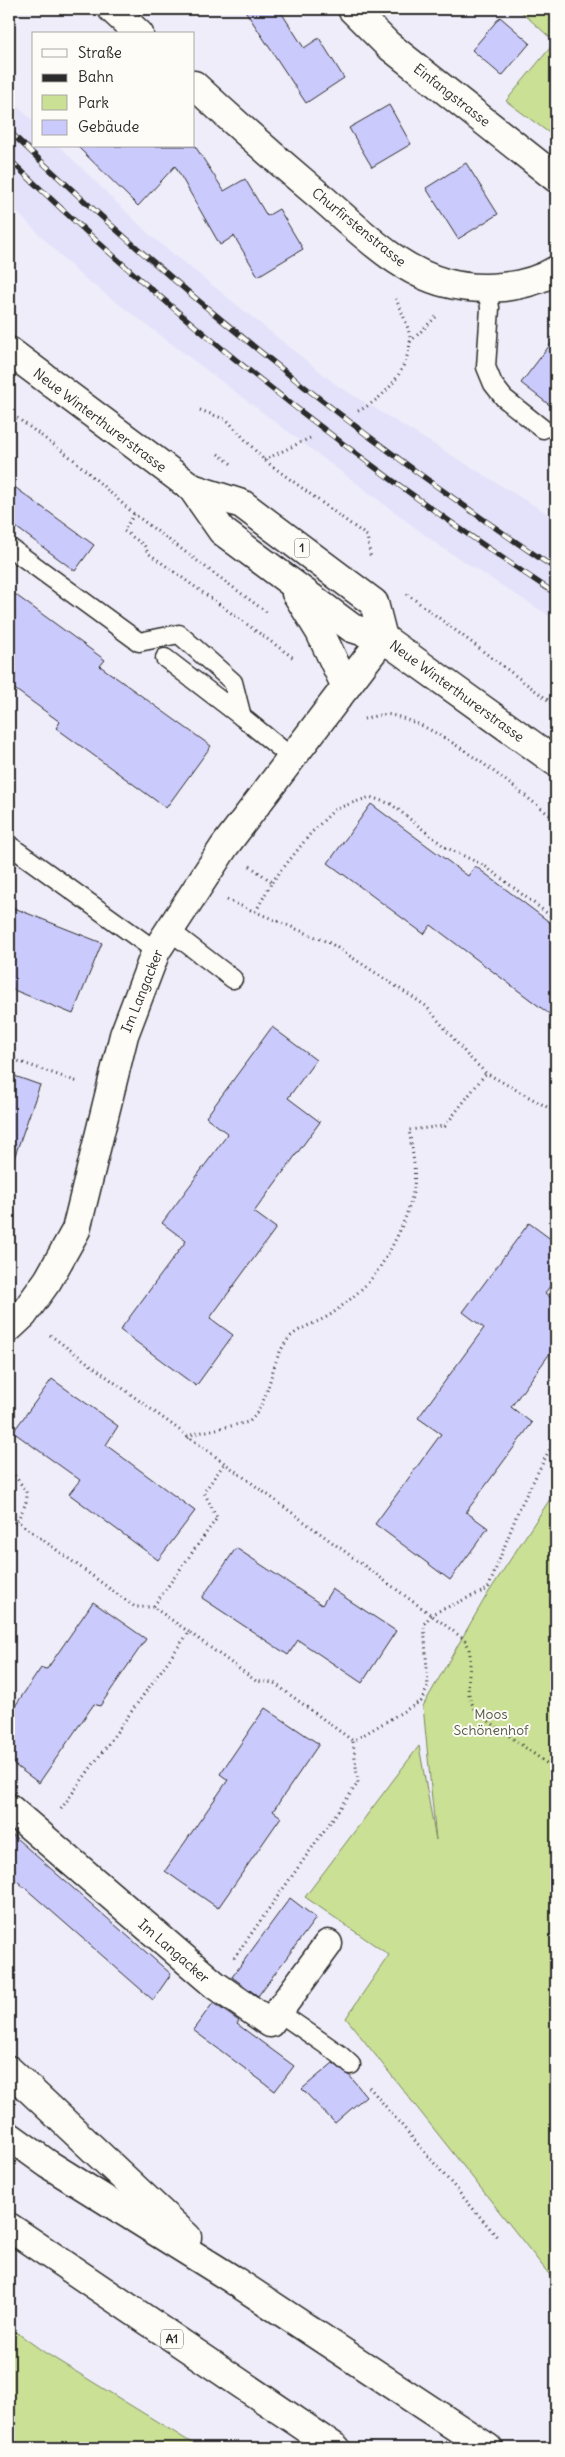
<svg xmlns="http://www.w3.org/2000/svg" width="565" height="2457" font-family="Delius,sans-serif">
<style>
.built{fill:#e4e2fa}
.green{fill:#cae095;stroke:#7a8660}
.building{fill:#cbcafd;stroke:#2b2b2b}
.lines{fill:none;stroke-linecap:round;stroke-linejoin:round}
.service-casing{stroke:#2b2b2b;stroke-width:21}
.minor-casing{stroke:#2b2b2b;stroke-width:31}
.primary-casing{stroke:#2b2b2b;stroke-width:31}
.motorway-casing{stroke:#2b2b2b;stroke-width:31}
.path{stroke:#2b2b2b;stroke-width:3;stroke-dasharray:1 4;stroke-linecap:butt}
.service{stroke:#fdfcf7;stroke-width:18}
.minor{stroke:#fdfcf7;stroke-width:28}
.primary{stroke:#fdfcf7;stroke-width:28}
.motorway{stroke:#fdfcf7;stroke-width:28}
.rail-casing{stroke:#2b2b2b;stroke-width:5.5}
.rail{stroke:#fdfcf7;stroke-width:4;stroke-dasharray:11;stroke-linecap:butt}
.labels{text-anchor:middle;stroke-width:4;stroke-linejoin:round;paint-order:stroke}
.shield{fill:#fdfcf7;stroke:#6a6a68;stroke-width:1}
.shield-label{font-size:12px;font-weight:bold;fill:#2b2b2b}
.street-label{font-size:14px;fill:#2b2b2b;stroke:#fdfcf7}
.park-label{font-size:14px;fill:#535846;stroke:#fdfcf7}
</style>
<rect width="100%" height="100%" fill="#eeedf9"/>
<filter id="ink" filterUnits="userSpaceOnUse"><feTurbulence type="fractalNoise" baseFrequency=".02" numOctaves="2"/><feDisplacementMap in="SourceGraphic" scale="10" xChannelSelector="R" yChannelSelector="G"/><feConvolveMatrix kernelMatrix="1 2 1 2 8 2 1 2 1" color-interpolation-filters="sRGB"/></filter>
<g filter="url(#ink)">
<path class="built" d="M9 98 34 122V146H59L151 236 338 386 556 519V620L441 547 79 274 9 204Z"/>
<g class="green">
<path d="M518 9H556V138L506 101 555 42Z"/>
<path d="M556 1490V2283L346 2018 389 1955 305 1897 419 1746 436 1840 423 1706 485 1598Z"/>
<path d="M9 2327 44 2352 200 2448H9Z"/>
</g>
<g class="building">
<path d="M244 9H279L304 48 319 38 344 78 306 103Z"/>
<path d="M500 17 530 43 502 76 472 50Z"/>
<path d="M389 105 411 144 372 167 349 128Z"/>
<path d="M77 146H195L224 191 245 179 267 216 279 209 303 249 258 276 234 236 220 245 175 166 138 206Z"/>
<path d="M466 163 498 214 458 239 426 188Z"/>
<path d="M556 337V410L521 383Z"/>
<path d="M9 483 94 545 75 571 9 522Z"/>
<path d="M9 590 105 660 100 666 211 746 166 808 56 728 60 722 9 685Z"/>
<path d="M371 804 468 876 475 866 556 927V1019L431 925 424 934 328 863Z"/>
<path d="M9 906 102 943 73 1014 9 988Z"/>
<path d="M272 1027 316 1060 288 1098 320 1122 254 1212 276 1228 210 1318 233 1335 196 1386 120 1330 186 1241 162 1223 228 1134 206 1117Z"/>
<path d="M9 1074 40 1085 13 1161H9Z"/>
<path d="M529 1223 556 1243V1278L545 1293 556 1302V1345L511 1407 532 1423 466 1512 488 1528 450 1580 375 1524 441 1434 418 1418 484 1328 463 1312Z"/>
<path d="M52 1379 118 1426 106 1445 195 1511 158 1560 69 1494 80 1480 13 1432Z"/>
<path d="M236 1548 322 1605 332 1589 396 1631 362 1683 298 1640 288 1655 202 1598Z"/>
<path d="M93 1602 146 1639 100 1706 94 1704 39 1783 9 1761V1715L41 1668 47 1669Z"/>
<path d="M265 1708 319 1744 273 1811 281 1817 218 1908 165 1871 228 1780 220 1774Z"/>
<path d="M9 1832 171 1974 153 2000 9 1874Z"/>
<path d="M290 1898 316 1918 258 1996 232 1977Z"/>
<path d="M213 2003 239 2021 237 2024 294 2066 275 2091 193 2030Z"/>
<path d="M333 2063 349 2075 366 2096 335 2123 302 2089Z"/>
</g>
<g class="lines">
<defs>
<g id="service">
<path d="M487 287 490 308 486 367 493 384 504 398 543 429"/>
<path d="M9 547 139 642 179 634 233 682 242 717 291 757"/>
<path d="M165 658 242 717"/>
<path d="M9 845 156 951"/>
<path d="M169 930 233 979"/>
<path d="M280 2013 339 2054 351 2065"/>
</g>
<g id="minor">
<path d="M112 9 139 34"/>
<path d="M352 9 388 45 556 178"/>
<path d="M194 85C236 124 278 161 322 198 358 229 398 271 446 283 480 292 526 289 556 270"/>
<path d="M9 1328 23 1315 48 1280 76 1230 124 1035 156 951 224 847 383 638"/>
<path d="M9 1808 215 1985 270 2023 328 1944"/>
</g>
<g id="primary">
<path d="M9 351 192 488 222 531 352 628 383 638 556 762"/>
<path d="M192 488 242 504 374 603 383 638"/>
<path d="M296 593 320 632 346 687"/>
</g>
<g id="motorway">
<path d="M9 2070 187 2237"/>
<path d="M9 2136 48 2164 232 2279 488 2448"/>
<path d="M9 2227 336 2448"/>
</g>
</defs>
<use href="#service" class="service-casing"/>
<use href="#minor" class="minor-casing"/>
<use href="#primary" class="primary-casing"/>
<use href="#motorway" class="motorway-casing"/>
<g class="path">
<path d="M410 342 438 315"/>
<path d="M200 410 227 420 264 460 367 536 371 559"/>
<path d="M358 411C384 399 406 373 410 343 411 330 401 311 396 299"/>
<path d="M9 412 73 459 134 514 269 614"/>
<path d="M218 454 233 465"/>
<path d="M264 460 310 438"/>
<path d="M134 514 124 531 144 545 148 553 295 659"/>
<path d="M407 594 556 706"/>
<path d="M364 719C372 717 383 713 391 715 442 725 514 788 556 820"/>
<path d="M250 866 272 882 256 911"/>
<path d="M272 882 311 833 335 809 370 797 391 804 445 847 485 866 556 920"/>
<path d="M227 900 330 943 426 1006 468 1056 486 1073 556 1112"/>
<path d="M9 1058 78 1082"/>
<path d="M50 1335 464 1639C481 1662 455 1687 479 1714L556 1770"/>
<path d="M188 1438 193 1434 249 1422C273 1399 268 1361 290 1337 301 1326 321 1322 333 1313 348 1301 364 1289 375 1274 391 1253 410 1213 414 1187 416 1168 412 1149 409 1130L445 1126 486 1073"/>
<path d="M9 1467C26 1495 35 1488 17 1521L135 1607H153"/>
<path d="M9 1525 17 1521"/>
<path d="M189 1632 153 1607 217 1518 204 1492 224 1464"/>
<path d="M61 1809 189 1632 256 1681 274 1683 353 1741"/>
<path d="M234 1958 358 1783 353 1741 421 1701 428 1687 424 1624 432 1614 488 1589 519 1509 556 1437"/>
<path d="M369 2087 499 2239"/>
</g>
<use href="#service" class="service"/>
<use href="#minor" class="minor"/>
<use href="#primary" class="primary"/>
<use href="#motorway" class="motorway"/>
<defs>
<g id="rail">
<path d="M9 131C179 293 361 439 556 569"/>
<path d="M9 159C177 322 361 465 556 594"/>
</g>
</defs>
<use href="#rail" class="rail-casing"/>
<use href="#rail" class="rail"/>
</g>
</g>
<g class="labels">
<g class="shield">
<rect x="294.5" y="538.5" width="15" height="19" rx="4"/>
<rect x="161" y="2329.5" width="22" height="19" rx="4"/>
</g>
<g class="shield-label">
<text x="302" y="552">1</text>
<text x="172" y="2343">A1</text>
</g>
<g class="street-label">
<text transform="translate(452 95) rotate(38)" y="5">Einfangstrasse</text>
<text transform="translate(359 227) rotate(39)" y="5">Churfirstenstrasse</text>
<text transform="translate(100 420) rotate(37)" y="5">Neue Winterthurerstrasse</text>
<text transform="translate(457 691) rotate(36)" y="5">Neue Winterthurerstrasse</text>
<text transform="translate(142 991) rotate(-68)" y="5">Im Langacker</text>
<text transform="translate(174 1951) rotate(41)" y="5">Im Langacker</text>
</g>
<g class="park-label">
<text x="491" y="1719">Moos<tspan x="491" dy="16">Schönenhof</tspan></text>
</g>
</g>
<rect width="565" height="2457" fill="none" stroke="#fdfcf7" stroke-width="30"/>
<rect x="15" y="15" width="535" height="2427" fill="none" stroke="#2b2b2b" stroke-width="2" filter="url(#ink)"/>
<rect x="32" y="32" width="162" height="115" fill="#fdfcf7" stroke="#a9a8a5"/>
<rect x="42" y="49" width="25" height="8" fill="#fdfcf7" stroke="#a9a8a5"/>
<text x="78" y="58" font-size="15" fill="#2b2b2b">Straße</text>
<rect x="42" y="74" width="25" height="8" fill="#2b2b2b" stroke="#a9a8a5"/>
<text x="78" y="82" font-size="15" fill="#2b2b2b">Bahn</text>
<rect x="42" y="95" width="25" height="15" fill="#cae095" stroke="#a9a8a5"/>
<text x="78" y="108" font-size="15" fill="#2b2b2b">Park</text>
<rect x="42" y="120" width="25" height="15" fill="#cbcafd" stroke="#a9a8a5"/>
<text x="78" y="132" font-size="15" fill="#2b2b2b">Gebäude</text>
</svg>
